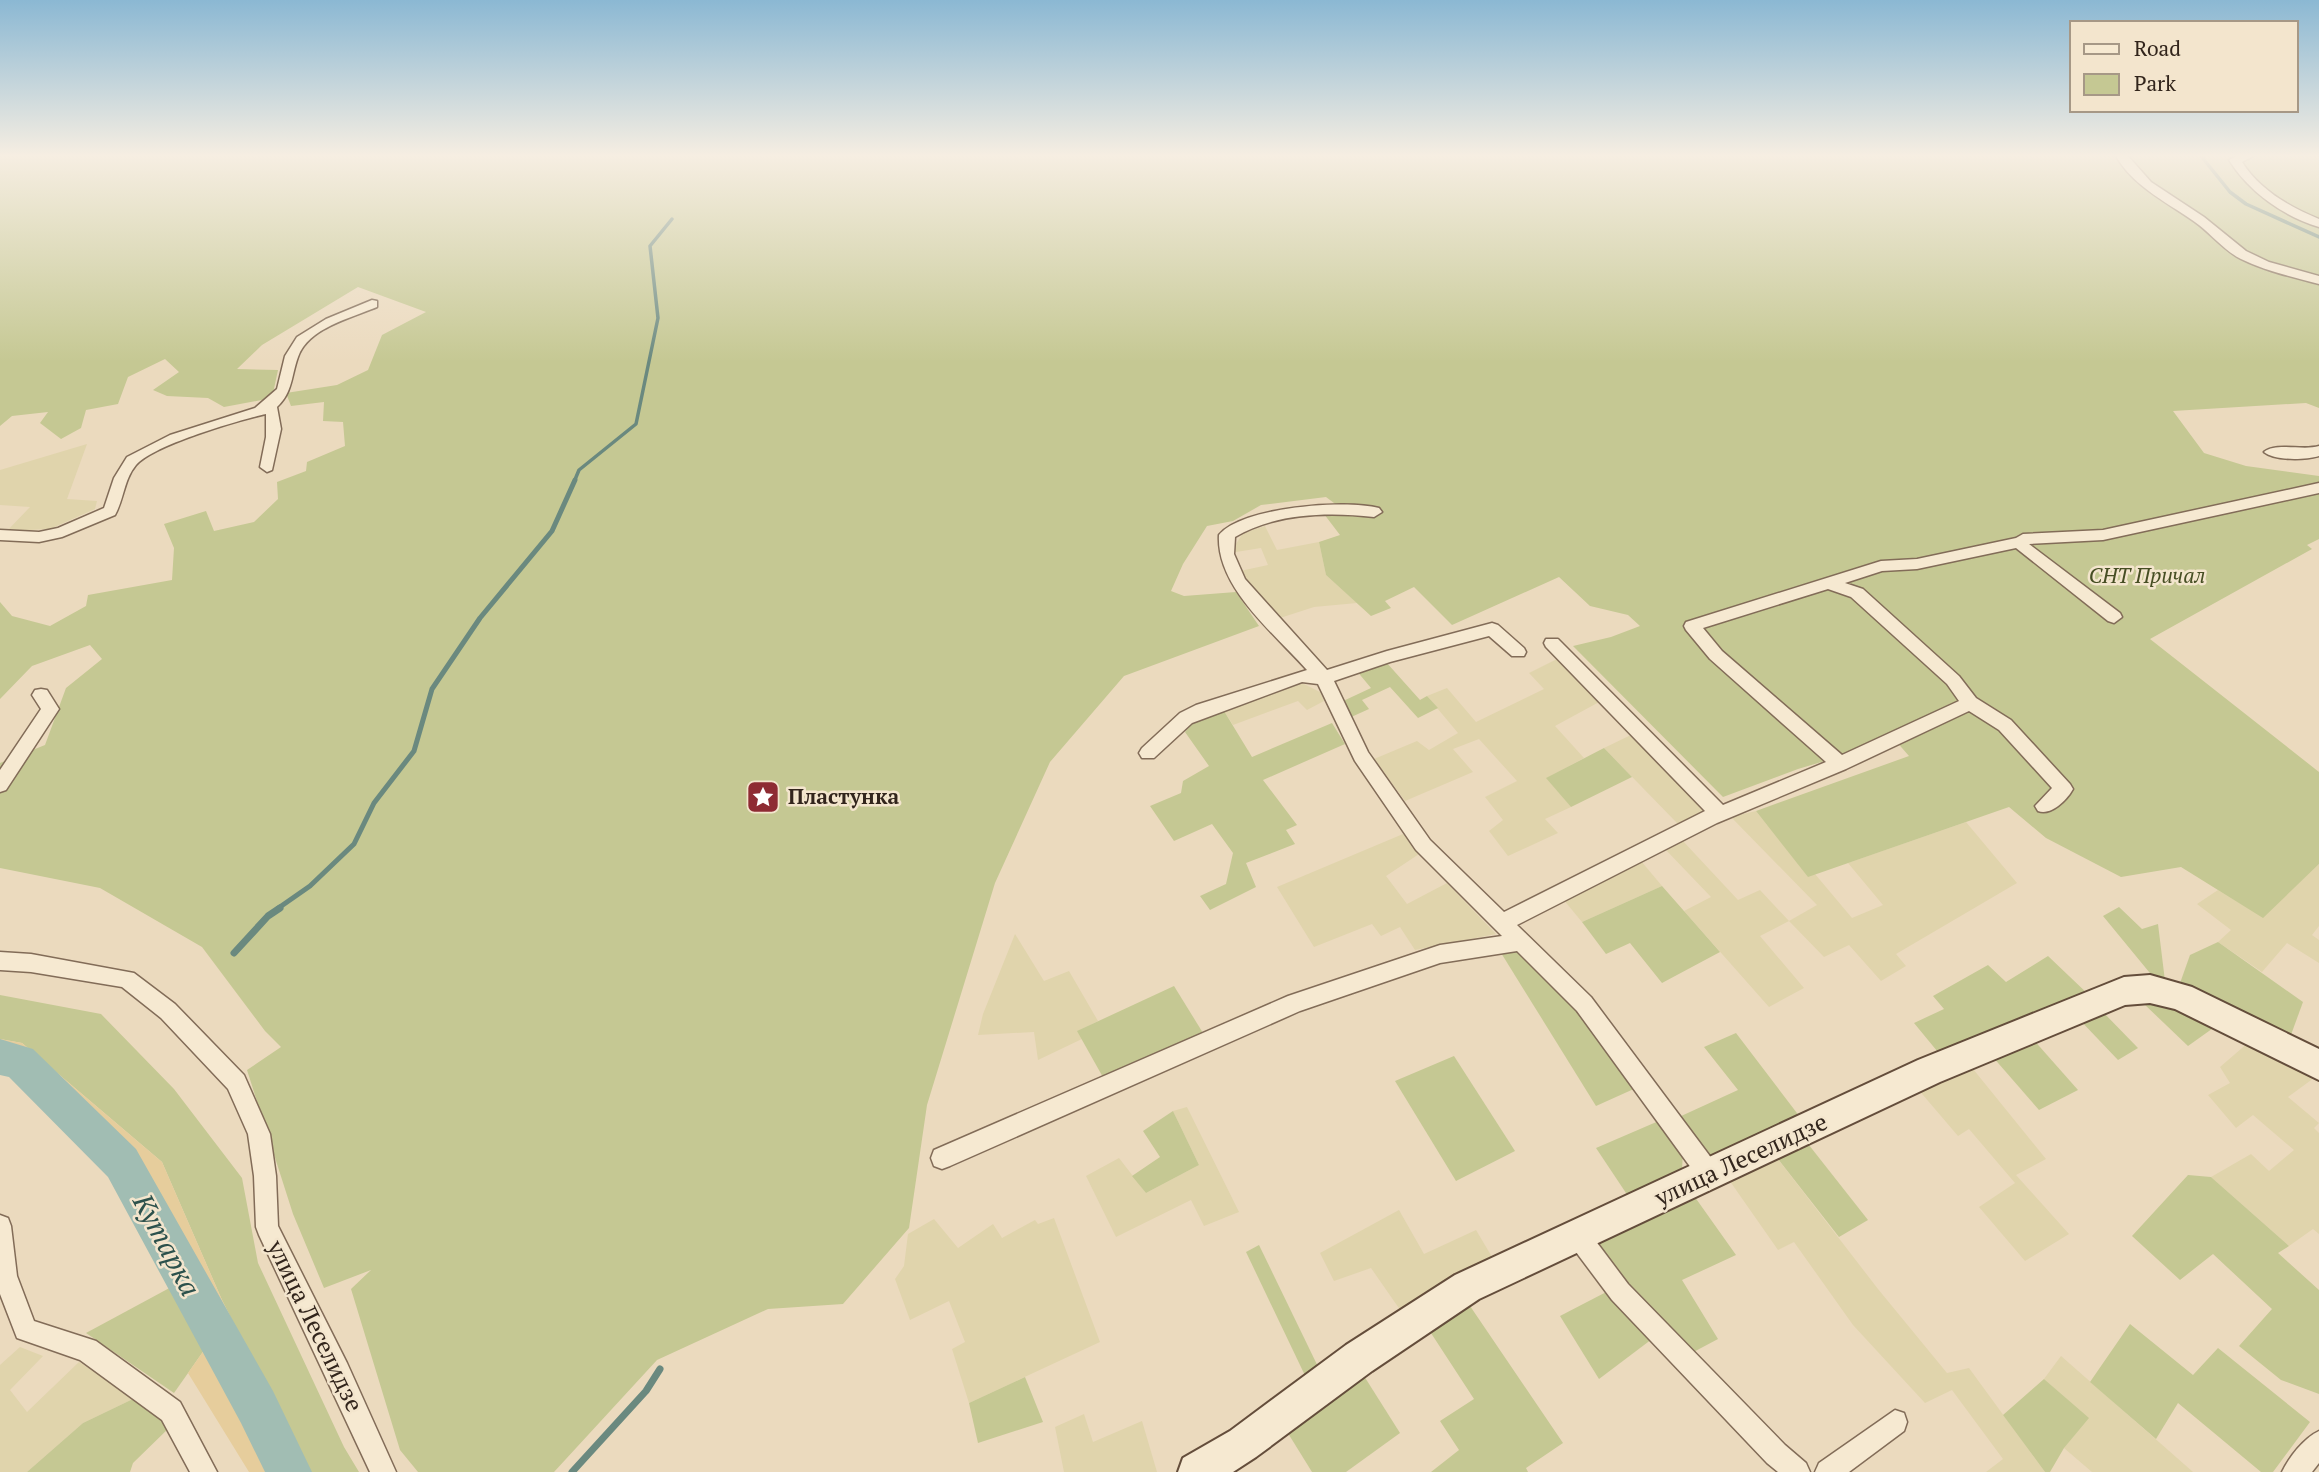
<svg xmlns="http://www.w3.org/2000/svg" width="2319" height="1472" font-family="'PT Serif',serif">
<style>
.farmland{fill:#e0d4ac}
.green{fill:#c5c893}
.sand{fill:#e6cd9c}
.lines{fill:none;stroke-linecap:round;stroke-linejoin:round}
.stream-far2{stroke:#6a897f;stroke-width:3.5}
.stream-far1{stroke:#6a897f;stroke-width:5}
.stream{stroke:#6a897f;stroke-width:7}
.river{fill:#a1bdb3;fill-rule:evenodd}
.street-casing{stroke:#826c58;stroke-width:3}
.secondary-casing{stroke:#644d3b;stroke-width:4}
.street{fill:#f6e9d1;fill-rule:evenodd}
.secondary{fill:#f6e9d1;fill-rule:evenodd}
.labels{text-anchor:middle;stroke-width:5;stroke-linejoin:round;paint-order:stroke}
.park-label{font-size:21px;font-style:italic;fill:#464e23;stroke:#f3e5cd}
.poi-label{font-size:21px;font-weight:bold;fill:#32251c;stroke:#f3e5cd;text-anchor:start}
.near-street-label{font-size:24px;fill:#32251c;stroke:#f3e5cd}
.near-water-label{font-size:28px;font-style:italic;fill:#2c514c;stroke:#f3e5cd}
</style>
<rect width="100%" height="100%" fill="#ebdabe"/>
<g class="farmland">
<path d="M87 444 67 499 97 501 95 509 50 529 7 531 30 507 0 505V470Z"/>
<path d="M1265 526 1277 550 1319 542 1326 575 1357 603 1314 607 1277 619 1243 580 1240 571 1268 565 1261 548 1236 552 1234 547 1243 533Z"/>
<path d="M1559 658 1601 701 1555 726 1584 758 1547 778 1571 807 1545 819 1558 833 1508 856 1489 831 1503 820 1485 797 1517 781 1479 739 1453 749 1473 772 1405 801 1374 759 1417 741 1429 750 1458 733 1427 696 1447 688 1476 722 1544 689 1529 673Z"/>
<path d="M1300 682 1320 692 1324 701 1307 710 1298 701 1233 725 1224 711Z"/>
<path d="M1633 734 1707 810 1678 824 1604 748Z"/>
<path d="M1756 811 1808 876 1815 874 1852 918 1883 905 1848 863 1966 822 2017 883 1896 954 1906 966 1881 981 1849 945 1824 957 1789 921 1760 936 1804 988 1769 1007 1684 911 1711 897 1665 849 1682 840 1738 900 1760 890 1789 921 1817 905 1731 817Z"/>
<path d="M1403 834 1419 854 1386 876 1407 904 1447 883 1496 934 1415 950 1400 927 1381 936 1372 924 1314 947 1277 887Z"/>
<path d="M1641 861 1662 886 1582 922 1563 899Z"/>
<path d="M2319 864V926L2312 935 2319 940V963L2287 943 2262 972 2218 942 2231 930 2197 904 2218 890 2263 917Z"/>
<path d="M1015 934 1044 981 1069 971 1098 1021 1078 1031 1082 1039 1038 1060 1034 1032 978 1035 983 1014Z"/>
<path d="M2249 1042 2318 1075 2288 1097 2319 1123 2314 1128 2319 1133V1234L2313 1229 2289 1246 2211 1177 2251 1154 2269 1171 2294 1150 2253 1115 2236 1128 2208 1095 2230 1083 2220 1067Z"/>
<path d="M1969 1064 2046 1159 2016 1175 2069 1234 2025 1261 1979 1207 2015 1183 1969 1129 1958 1136 1917 1088Z"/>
<path d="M1187 1107 1239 1212 1204 1226 1191 1200 1116 1237 1086 1176 1119 1158 1146 1193 1199 1165 1173 1111Z"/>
<path d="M1774 1154 1878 1289 1947 1373 1969 1368 2045 1472H1986L2003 1459 1952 1390 1925 1403 1853 1325 1794 1242 1778 1250 1727 1177Z"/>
<path d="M1399 1210 1424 1254 1476 1230 1495 1262 1403 1314 1371 1268 1334 1281 1320 1253Z"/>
<path d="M1054 1218 1100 1342 969 1403 952 1349 965 1342 949 1301 910 1320 895 1279 904 1266 908 1234 934 1219 958 1248 993 1224 1002 1238 1035 1220 1038 1224Z"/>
<path d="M20 1347 43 1356 10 1390 27 1412 79 1362 135 1398 83 1423 27 1472H0V1365Z"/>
<path d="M2061 1356 2193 1472H2092L2064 1448 2088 1418 2044 1379Z"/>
<path d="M1084 1414 1093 1442 1142 1421 1157 1472H1064L1055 1427Z"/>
</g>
<g class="green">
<path d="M0 156H2319V408L2306 403 2173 411 2204 453 2246 466 2319 476V539L2307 545 2312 549 2150 639 2319 772V864L2263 918 2181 867 2121 877 2046 838 2009 807 1808 877 1756 811 1909 756 1895 740 1798 769 1723 797 1573 646 1611 637 1640 626 1628 615 1590 606 1559 577 1452 625 1414 587 1385 601 1391 608 1371 616 1326 575 1319 542 1340 535 1324 514 1346 512 1326 497 1261 505 1233 521 1207 526 1183 564 1171 591 1184 596 1236 592 1259 626 1124 676 1050 762 995 883 927 1105 909 1228 843 1304 768 1309 657 1360 554 1472H418L400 1450 351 1289 371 1270 324 1288 293 1214 247 1070 281 1047 265 1031 202 947 100 888 0 868V763L45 745 66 688 102 659 90 645 32 666 0 699V602L12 616 50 626 86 606 88 595 172 580 174 548 164 524 206 511 214 531 254 522 278 499 277 482 306 471 307 462 345 446 343 422 323 421 324 402 291 406 286 393 337 385 368 370 382 335 426 312 358 287 262 345 237 369 278 370 272 398 224 407 208 398 167 396 153 390 179 372 165 359 128 377 118 404 86 410 81 428 61 439 40 423 48 412 12 416 0 426Z"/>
<path d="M1386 662 1420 700 1427 696 1438 708 1418 718 1390 687 1362 700 1369 709 1349 718 1341 702 1371 688 1356 670Z"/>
<path d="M1224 711 1252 757 1332 723 1345 744 1263 780 1297 825 1286 830 1295 844 1246 863 1256 887 1210 910 1200 896 1226 884 1233 853 1212 824 1174 841 1150 806 1181 793 1183 781 1209 766 1185 732 1193 722Z"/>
<path d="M1604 748 1632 777 1571 807 1546 778Z"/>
<path d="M1662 886 1720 952 1662 983 1630 943 1606 954 1582 922Z"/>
<path d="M2119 907 2142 929 2158 924 2165 981 2154 978 2103 916Z"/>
<path d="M2218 942 2303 1002 2288 1043 2179 986 2190 955Z"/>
<path d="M1518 945 1578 1010 1636 1088 1596 1106 1498 948Z"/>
<path d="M2048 956 2090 996 1942 1057 1914 1023 1944 1009 1933 996 1988 965 2006 982Z"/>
<path d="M1174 986 1203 1033 1104 1079 1077 1031Z"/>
<path d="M0 995 101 1014 174 1089 242 1178 258 1263 344 1447 359 1472H308L222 1300 162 1162 22 1043 0 1039Z"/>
<path d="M2143 1003H2165L2216 1026 2188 1046Z"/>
<path d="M2100 1009 2138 1048 2118 1060 2078 1018Z"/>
<path d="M1736 1033 1803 1121 1713 1163 1679 1117 1738 1090 1704 1047Z"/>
<path d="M2032 1038 2078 1090 2039 1110 1992 1056Z"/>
<path d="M1454 1056 1515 1151 1456 1181 1395 1081Z"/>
<path d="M1173 1111 1199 1165 1146 1193 1132 1176 1160 1157 1143 1131Z"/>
<path d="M1661 1120 1683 1151 1682 1170 1628 1196 1596 1148Z"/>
<path d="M1805 1140 1868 1220 1839 1237 1774 1154Z"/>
<path d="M2188 1175 2211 1177 2289 1246 2278 1253 2319 1290V1394L2281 1380 2239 1346 2272 1309 2213 1254 2180 1280 2132 1236Z"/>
<path d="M1692 1193 1736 1255 1682 1280 1718 1339 1686 1356 1589 1239Z"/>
<path d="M1259 1245 1324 1379 1311 1388 1246 1252Z"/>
<path d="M175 1285 207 1346 174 1393 86 1333Z"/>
<path d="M1614 1288 1656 1336 1599 1379 1560 1316Z"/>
<path d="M1468 1303 1563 1443 1526 1468 1528 1472H1431L1459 1450 1440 1421 1474 1399 1429 1330Z"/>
<path d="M2130 1324 2193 1375 2218 1348 2310 1422 2273 1472H2261L2178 1403 2156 1439 2090 1382Z"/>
<path d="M1364 1376 1400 1433 1346 1472H1312L1286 1430Z"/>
<path d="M1025 1377 1043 1422 978 1443 969 1403Z"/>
<path d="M2044 1379 2089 1418 2064 1448 2050 1472H2045L2003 1415Z"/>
<path d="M135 1398 171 1426 133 1463 130 1472H27L83 1423Z"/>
</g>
<path class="sand" d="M0 1039 22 1043 162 1162 222 1300 308 1472H249L188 1373 207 1346 114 1168 7 1071 0 1069Z"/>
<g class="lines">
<g class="stream-far2">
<path d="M2201 156 2230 192 2246 204 2319 237"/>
<path d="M574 482 579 470 636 424 658 318 650 246 672 219"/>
</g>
<path class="stream-far1" d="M277 909 310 886 354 844 374 803 414 751 432 689 480 618 552 531 575 480"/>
<g class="stream">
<path d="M234 953 268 916 280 908"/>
<path d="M572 1472 646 1391 660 1369"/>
</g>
<path class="river" d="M0 1039 33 1049 136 1149 273 1391 312 1472H265L241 1423 108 1177 9 1077 0 1075Z"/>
<defs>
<g id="street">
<path d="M2116 156H2128L2151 182 2204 217 2246 251 2269 262 2319 276V284C2293 277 2265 271 2241 259 2225 251 2213 236 2199 225 2171 204 2134 188 2116 156Z"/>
<path d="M2236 156H2253L2242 162C2259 189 2289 207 2319 219V227C2283 216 2249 192 2229 160Z"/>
<path d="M372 300 377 301V307C351 318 308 328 298 357 291 376 293 392 277 407L281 429 272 470 267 472 260 467 266 437V414C239 420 153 445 136 465 124 479 124 499 115 515L62 537 39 542 0 540V530L39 532 58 528 104 508 114 478 127 457 170 435 255 408 277 389 285 356 297 337 326 319Z"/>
<path d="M2319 446V456C2305 460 2275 461 2264 452 2276 442 2303 451 2319 446Z"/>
<path d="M2319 483V493L2103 540 2029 544 2120 613 2122 617 2114 623 2108 621 2016 548 1917 569 1882 571 1845 583 1863 589 1959 676 1976 698 2011 720 2070 784 2073 789C2067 800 2051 816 2038 811L2035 806 2052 788 1999 730 1969 711 1846 769 1717 823 1517 925 1591 997 1718 1167 1721 1175 1718 1183 1710 1186 1702 1183 1577 1011 1517 951 1440 963 1300 1011 950 1166 942 1169 934 1166 931 1158 934 1150 1288 996 1440 945 1502 936 1416 850 1355 761 1318 684 1302 682 1192 723 1154 758H1142L1139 753 1142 748 1180 713 1196 705 1307 670C1274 633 1216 587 1219 535 1241 507 1346 499 1379 508L1382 512 1374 517C1328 512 1275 513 1235 537L1234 554 1245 579 1327 670 1387 651 1492 623 1498 625 1524 648 1526 652 1524 656H1512L1489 636 1390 662 1334 681 1368 752 1430 840 1504 912 1705 811 1546 647 1544 643 1546 639H1558L1723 805 1826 762 1710 659 1686 630 1684 626 1686 622 1881 561 1917 559 2016 538 2023 534 2103 530ZM1828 589 1851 597 1947 684 1959 701 1842 755 1722 651 1703 628Z"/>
<path d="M41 689 47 690 59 709 6 790 0 792V770L41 709 32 695 35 690Z"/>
<path d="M0 952 31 954 134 973 175 1004 244 1075 270 1134 276 1176 278 1226 347 1363 396 1472H370L259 1235 256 1227 254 1176 248 1134 228 1089 161 1018 122 987 31 972 0 970Z"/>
<path d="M0 1215 8 1218 11 1226 17 1276 34 1321 96 1341 180 1402 217 1472H190L162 1420 80 1360 17 1338 0 1294Z"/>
<path d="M1578 1225 1586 1228 1628 1284 1785 1445 1806 1463 1810 1472H1778L1767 1463 1612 1300 1570 1244 1567 1236 1570 1228Z"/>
<path d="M1895 1410 1904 1413 1907 1422 1904 1431 1849 1472H1815L1819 1463Z"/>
<path d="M2319 1431V1463L2312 1472H2282C2289 1457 2304 1438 2319 1431Z"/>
</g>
<path id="secondary" d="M2150 975 2192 987 2319 1049V1080L2175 1009 2150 1003 2125 1005 1940 1082 1479 1299 1372 1371 1256 1457 1233 1472H1178L1183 1458 1230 1431 1346 1345 1455 1275 1918 1060 2124 977Z"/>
</defs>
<use href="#street" class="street-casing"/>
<use href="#secondary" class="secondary-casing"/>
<use href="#street" class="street"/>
<use href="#secondary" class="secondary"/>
</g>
<linearGradient id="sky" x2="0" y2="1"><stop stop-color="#8bb8d3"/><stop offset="0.43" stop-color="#f6eee2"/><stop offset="1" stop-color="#f6eee2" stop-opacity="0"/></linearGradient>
<rect width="2319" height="362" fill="url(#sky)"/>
<defs>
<symbol id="sight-square" viewBox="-11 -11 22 22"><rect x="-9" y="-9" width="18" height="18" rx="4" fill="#8e2b33" stroke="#f3e5cd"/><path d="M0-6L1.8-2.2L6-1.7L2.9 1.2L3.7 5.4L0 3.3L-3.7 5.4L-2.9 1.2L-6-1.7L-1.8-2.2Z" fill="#fff"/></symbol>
</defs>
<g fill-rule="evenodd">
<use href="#sight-square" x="744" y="778" width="38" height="38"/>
</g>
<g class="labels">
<g class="park-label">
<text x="2147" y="583">СНТ Причал</text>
</g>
<g class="poi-label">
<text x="788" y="804">Пластунка</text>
</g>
<g class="near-street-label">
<text transform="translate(1741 1160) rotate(-25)" y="8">улица Леселидзе</text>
<text transform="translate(315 1326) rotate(64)" y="8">улица Леселидзе</text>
</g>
<g class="near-water-label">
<text transform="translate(167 1245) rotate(62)" y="10">Кутарка</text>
</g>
</g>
<rect x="2070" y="21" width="228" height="91" fill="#f3e5cd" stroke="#a69886" stroke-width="2"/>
<rect x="2084" y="44" width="35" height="10" fill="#f6e9d1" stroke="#a69886" stroke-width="2"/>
<text x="2134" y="56" font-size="21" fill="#32251c">Road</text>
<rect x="2084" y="74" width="35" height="21" fill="#c5c893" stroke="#a69886" stroke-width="2"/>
<text x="2134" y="91" font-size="21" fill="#32251c">Park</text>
</svg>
